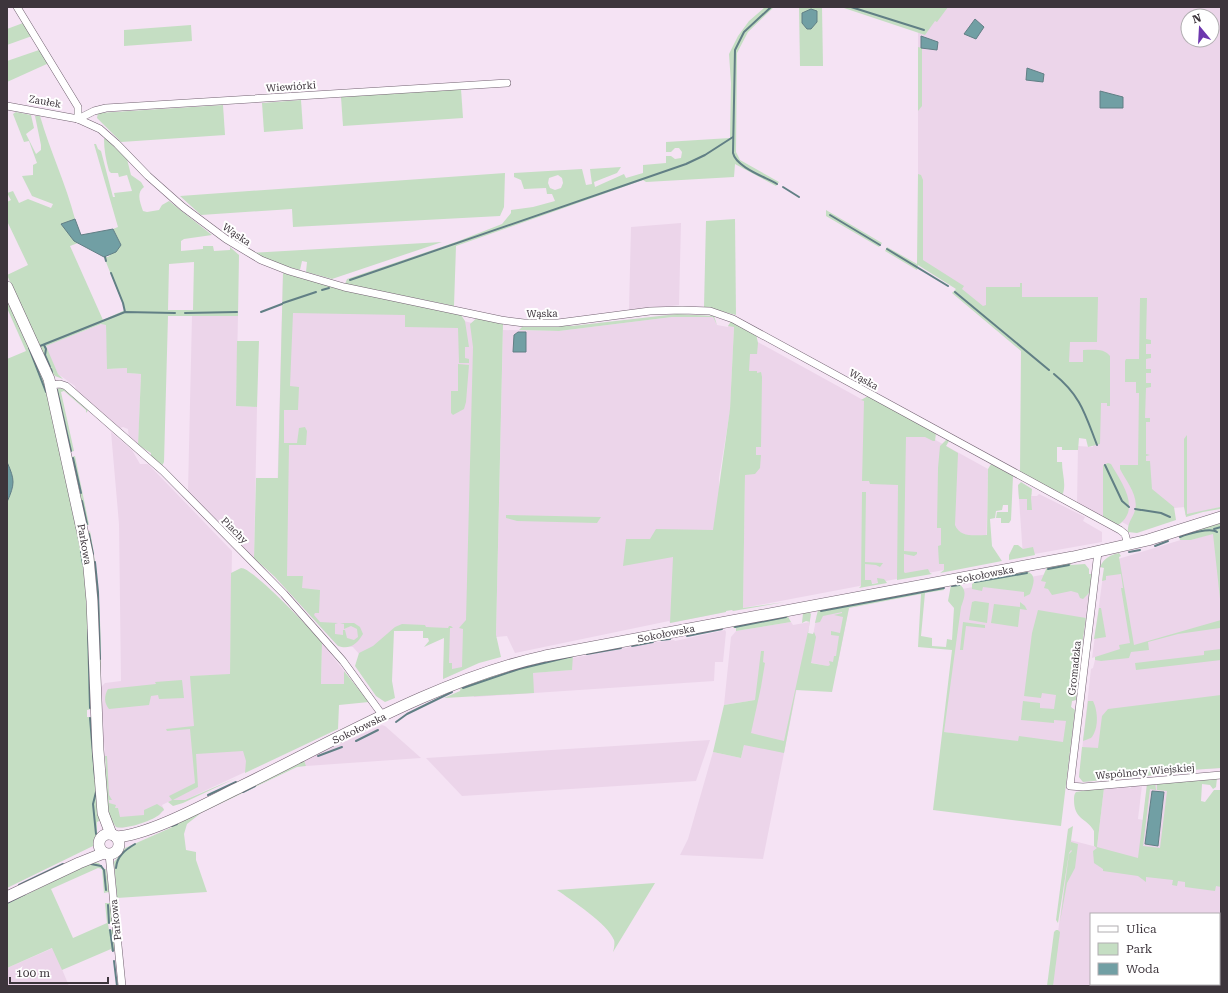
<svg xmlns="http://www.w3.org/2000/svg" width="1228" height="993" font-family="'Roboto Serif',serif">
<style>
.built{fill:#ecd5ea;fill-rule:evenodd}
.green{fill:#c5dec3;fill-rule:evenodd}
.water{fill:#719fa4;stroke:#617f85}
.lines{fill:none;stroke-linecap:round;stroke-linejoin:round}
.stream{stroke:#617f85;stroke-width:2}
.street-casing{stroke:#726271;stroke-width:8}
.secondary-casing{stroke:#726271;stroke-width:12}
.street{stroke:#fff;stroke-width:7}
.secondary{stroke:#fff;stroke-width:11}
.labels{text-anchor:middle;stroke-width:4;stroke-linejoin:round;paint-order:stroke}
.street-label{font-size:10px;fill:#3d353c;stroke:#fff}
</style>
<rect width="100%" height="100%" fill="#f5e3f4"/>
<g class="built">
<path d="M944 7H1221L1220 507 1189 515H1185V507L1174 508 1133 528 1122 522 1118 525 1077 503 1078 446 1093 447 1086 409 950 282 918 261V32L925 34ZM1188 16H1212V40H1188Z"/>
<path d="M681 223 679 305 629 310 631 227Z"/>
<path d="M283 273 353 292 461 315 464 321 472 323 477 318 467 668 443 679 445 631H394L361 656 353 647 337 645 275 577Z"/>
<path d="M192 316H238L236 406 257 407 254 558 233 536V528L216 519 188 491Z"/>
<path d="M672 317H713L717 325 728 327V326H734L730 411 719 478 720 613 670 623 669 621 515 653 507 636 496 637V635L503 330 559 331Z"/>
<path d="M102 324 106 325 108 369 127 368V373L141 374 138 447 129 439 128 429 123 427 118 429 109 422V419L76 390 75 386 58 374 45 346Z"/>
<path d="M747 336 988 469 986 562 743 608Z"/>
<path d="M111 432 132 450 140 464H148L232 551 230 675 190 676 263 749 299 747 185 800H172L162 805 164 810 160 814 143 822 122 828 116 827 112 821 104 774 106 766 104 742H102L101 687 105 683 121 681 119 524Z"/>
<path d="M1018 485 1032 493 1031 496H1037L1039 494 1085 517 1083 521 1102 532V542L1023 556Z"/>
<path d="M1221 531V768L1159 772 1156 775 1083 782 1079 777 1091 669 1093 668 1095 660V657L1092 658 1104 568 1118 559 1184 539 1191 540Z"/>
<path d="M1081 568 1091 579 1081 653 1029 674 1079 681 1076 700 1072 701 1071 707 1075 710 1070 748 943 732 962 589Z"/>
<path d="M849 608 837 668 808 662 817 614Z"/>
<path d="M791 622 793 625 810 622 763 859 680 855 688 839 713 752 741 758 755 700 724 705 731 637 736 631Z"/>
<path d="M725 630 726 632 723 662H715L714 681 474 697 472 686 503 675 571 670 572 659 573 658 657 642 674 640 675 641Z"/>
<path d="M322 643 344 671V684H321Z"/>
<path d="M382 725 385 726 421 758 306 766 304 760Z"/>
<path d="M710 740 696 781 462 796 426 758Z"/>
<path d="M1147 784H1171L1221 843V986H1051L1070 840 1097 847 1104 788 1124 786 1131 788V785H1142L1138 819 1143 820ZM1091 914H1219V984H1091Z"/>
<path d="M53 948 69 986H7V968Z"/>
</g>
<g class="green">
<path d="M765 7H774L748 32 737 53 736 152 740 160 779 182 776 186 735 164 734 177 646 182 643 180 456 246 454 306 345 284 347 279 456 242 502 224 511 213V210L533 207 555 201 552 194H547L546 188 524 189 521 180 514 177V173L582 169 586 185 592 184 590 169 621 167 617 173 594 182 595 187 624 174 626 178 643 173V165L666 163V156H671L675 159 681 158 682 152 679 148H675L671 152H666V142L730 138 731 83 729 54 738 36 749 21ZM558 175 562 178 563 183 561 188 555 190 550 188 548 183 549 178Z"/>
<path d="M799 7H822L823 66H800Z"/>
<path d="M841 7H948L937 22 935 21 925 35Z"/>
<path d="M23 23 32 36 7 45V29Z"/>
<path d="M191 25 192 41 124 46V30Z"/>
<path d="M918 47 922 48V106L918 111Z"/>
<path d="M39 50 49 63 7 82V61Z"/>
<path d="M461 89 463 118 343 126 341 97Z"/>
<path d="M301 100 303 129 264 132 262 103Z"/>
<path d="M223 105 225 135 121 142 97 118 98 113Z"/>
<path d="M16 112 31 115 34 128 26 134 36 154 41 150V145L35 116H40C50 151 66 184 75 219L61 224 78 243 70 246 103 320 125 310 104 257H108L121 245 113 229 118 227 94 144H96L98 149 101 151 113 197H115L114 193 132 191 127 175 119 177 118 173H111L109 171C106 160 104 150 104 139L105 138 127 159 131 175 141 182 144 187C136 193 140 202 143 211L147 212 159 210 162 205 169 201 212 235 184 239 181 241V251L203 249V246H213L214 251 230 250V247L239 255 238 316H168L164 462 162 466 151 457V453L138 445 141 374 127 373V368L107 369 106 325 101 324 46 346 58 374 63 379 55 376 50 370 7 275 28 265 7 221V202L11 200 7 193 13 191 19 203 28 199 51 208 53 204 32 196 22 176 33 175V165L37 163 29 141 24 142 13 114ZM194 262 193 310H168L169 264Z"/>
<path d="M505 173 504 207 500 216 293 227 292 209 201 215 180 196Z"/>
<path d="M918 174 921 175 923 180V260L964 286 962 289 983 306 986 305V287H1020V283H1022V297H1098L1097 342H1070L1069 362H1083V350C1093 350 1104 348 1110 356V406H1107V403H1101L1100 444 1088 447 1086 439 1079 438 1078 450H1062V447H1057V462H1062C1062 474 1067 485 1062 496L1020 473 1021 351 952 293 956 289 918 265 917 270 885 251 887 247 917 264Z"/>
<path d="M826 210 882 243 879 247 826 216Z"/>
<path d="M735 219 736 315 704 307 706 221Z"/>
<path d="M442 242 332 279 306 272 307 262 302 261 300 270 284 266 251 253Z"/>
<path d="M283 273 353 292 461 315 465 321 469 347H465V358L469 359V363H459L458 328 405 327V315L293 313 290 386 299 387 298 410H284V443H297L299 428 305 427 307 431 306 445H289L287 576H303L302 588 320 590 319 613H315L314 615 320 622 338 623 335 624V634L343 635V630H345L347 638 354 640 358 637 357 629 351 626 344 629V624L340 623H354L360 627 363 634C357 644 350 650 338 646L275 577 254 558 256 478H278Z"/>
<path d="M7 295 43 374 85 560 92 709 87 710V717H92L100 811 99 821 97 822V834L93 846 7 888V502C15 485 15 480 7 462V359L26 351 7 308Z"/>
<path d="M1140 298H1147L1146 339 1151 340V344H1146V354H1151V358L1146 359V369H1151V373H1146V383H1151V387L1146 388 1145 418H1150V422H1146V454L1150 455 1146 456V461H1150L1152 489 1174 507 1176 520 1137 533 1128 532C1127 523 1133 518 1135 510 1139 496 1126 481 1120 469V465H1138L1139 393H1136V382H1125V361L1126 359H1139Z"/>
<path d="M677 314 714 316 717 325 713 317H672L559 331 519 330 523 326H572Z"/>
<path d="M477 318 503 324 496 635 501 657 479 663 443 679 444 638 424 647 429 641 428 638H423V631H394L392 681 395 698 385 702 376 696 355 666 359 653 373 646 395 627 402 624 425 625 426 627 448 628 449 626H451L453 628H450L449 663H452V669L462 667 463 629 459 628 466 620 473 347 470 324Z"/>
<path d="M731 321 756 334 758 343 757 354H750L749 371H757V373L761 372 762 377 761 447H756V455H761L760 468 755 474 745 475 743 608 785 602 733 611 732 610 726 611V612L670 623 673 557 623 566 626 539H650L656 529 713 530 730 409 734 327 728 326Z"/>
<path d="M237 341H259L257 407 236 406Z"/>
<path d="M458 364 469 365 466 402 464 409 453 415 451 413V391H458Z"/>
<path d="M59 388 65 389 88 410 86 413V410L64 391 61 392 74 451 70 452 56 390Z"/>
<path d="M868 396 936 433 935 441H933L925 437H906L904 551 917 552V554L914 556 904 554V572L905 573 928 569 930 573 932 574 897 580 898 485 870 484 869 481H862L864 401 861 400Z"/>
<path d="M1187 435V514L1220 507V505V509L1203 512 1186 517 1184 507V439Z"/>
<path d="M947 439 949 441 946 446 958 453 955 525C960 538 975 535 987 535L988 469 991 464 1013 476 1011 520 1009 523H1001V518H996L997 512H1008V505H1003L1002 510 996 511 995 518 990 519 992 546 1002 561 940 573 944 570V564H939L938 546 941 545V528H937L938 468 940 446Z"/>
<path d="M75 456 89 525H86L71 457Z"/>
<path d="M1108 463 1111 464C1121 482 1142 509 1118 525L1103 517V465Z"/>
<path d="M1021 482 1032 489 1031 498 1032 510H1027V499H1019L1018 485Z"/>
<path d="M862 492H866L865 562 883 563 880 567 876 565 865 564V580H871L872 584 878 583 877 578 884 579 887 583 859 588 861 586Z"/>
<path d="M506 515 601 517 597 523 517 521 506 518Z"/>
<path d="M1221 523V608L1213 534 1191 540H1180L1179 536 1195 529Z"/>
<path d="M90 531C100 581 101 630 101 680L99 681 88 532Z"/>
<path d="M1014 545H1018L1023 549 1033 547 1035 555 1009 560V555Z"/>
<path d="M1119 553 1121 556 1119 557 1134 645 1221 620V634L1220 628 1178 634 1148 642 1149 650 1131 652 1129 658 1101 661 1095 660V657L1120 649 1119 645 1130 643 1121 588H1123L1121 574 1106 576V580L1102 581 1104 568 1100 567C1104 558 1110 555 1119 553Z"/>
<path d="M1070 562 1071 565 1085 564 1089 569V574H1092L1079 667 1076 700 1072 701 1071 707 1075 710 1061 826 933 810 952 650 918 647 921 594 849 608 832 692 796 690 784 753 744 745 741 758 713 752 724 705 755 700 761 651H764L763 662 765 663 761 687 751 733 784 741 810 622 806 621 802 623 803 613 809 612 811 614 808 633 813 634 814 632 816 637 811 663 828 666 830 665 829 661 833 662 834 656H836L839 636 831 635V631L840 633 843 617 834 615 842 613V612L823 616 820 622 815 623 818 610 944 585V590L925 593 921 636 932 638V646L946 647 947 639 952 640 954 608 948 601 951 585 959 584C968 590 964 598 961 607L944 732 1018 741 1019 736 1063 742 1066 721 1054 720V723L1021 720 1023 701 1040 703V708L1054 709 1056 695 1042 693 1041 698 1024 696 1032 633 1038 610 1086 618 1089 593 1083 599 1080 598 1078 593 1071 591 1052 595 1048 589 1044 588 1046 582 1041 581 1047 567Z"/>
<path d="M241 568C253 568 305 624 316 635L322 643 321 684H344V671L369 702 339 705 338 729 245 773 246 761 243 751 196 754 198 787 173 800H185L236 778 183 803 173 806 168 802 172 800 169 796 195 783 190 729 167 731 166 729 194 726 190 676 230 674 231 573Z"/>
<path d="M1026 571C1038 575 1033 585 1030 594L1024 597V592L983 587 982 591 972 589V584L978 579Z"/>
<path d="M975 601 989 603 987 623 969 620 972 602Z"/>
<path d="M1020 602 1025 606 1027 610 1020 609 1018 627 991 623 994 604 1020 607Z"/>
<path d="M1099 608H1101L1106 637 1094 639Z"/>
<path d="M787 615 791 622 736 631V628H733L734 624Z"/>
<path d="M963 622 985 625V628L966 626 963 650H960Z"/>
<path d="M1221 649V660L1136 670 1135 663 1204 655V651Z"/>
<path d="M573 655 572 670 533 673 534 693 444 698 460 691 461 687 506 670Z"/>
<path d="M182 680 184 698 159 699 158 695 151 696 149 705 109 709C104 703 104 696 108 689L156 684 155 682Z"/>
<path d="M1221 695V768L1159 772 1156 775 1083 782 1079 777 1082 747 1098 748 1102 716 1108 709Z"/>
<path d="M1088 701H1093C1098 711 1099 729 1091 738L1083 741Z"/>
<path d="M105 756H107L109 795 112 800H109V803L116 805 115 808H118L120 817 144 815V810L157 804 163 808 164 810C162 811 161 813 160 814 153 821 124 830 116 827L112 821H109L104 774 106 769Z"/>
<path d="M304 760 306 766 297 767 201 813 187 824 184 834 186 850 196 852V860L207 892 117 898 114 862 125 848 168 829 172 827 171 824Z"/>
<path d="M1217 778 1216 787 1213 789 1210 785 1202 784 1201 801 1205 802 1214 790H1221V787V887L1216 886 1215 891 1185 887V882L1178 881 1177 886 1172 885 1173 880 1146 877V882L1138 876 1103 871V869L1094 863 1093 851 1097 848 1094 846V831C1087 818 1074 820 1074 800 1074 797 1074 794 1076 792L1082 791V789L1104 788 1097 847 1138 858 1147 784 1155 782 1156 790 1150 789 1143 846 1160 848 1167 791 1157 790V782Z"/>
<path d="M1073 826 1070 848 1071 842 1078 844 1075 868 1067 883 1060 922 1069 854 1072 851 1071 850 1069 853 1058 923 1056 920 1068 829Z"/>
<path d="M93 862 99 863 104 869H106L109 892 104 893 102 869 98 868 51 889 73 938 107 923 105 903H110L112 922 108 924 109 930H113L115 951H111V949L62 970 52 948 7 968V904Z"/>
<path d="M655 883 613 952C614 949 615 943 614 940 608 924 571 900 557 890Z"/>
<path d="M1056 930H1058L1060 932 1053 986H1047L1054 932Z"/>
</g>
<g class="water">
<path d="M811 9 817 11V22L811 29H807L802 23V13Z"/>
<path d="M975 19 984 27 976 39 964 34Z"/>
<path d="M921 36 938 42 937 50 921 48Z"/>
<path d="M1027 68 1044 74 1043 82 1026 80Z"/>
<path d="M1100 91 1123 97V108H1100Z"/>
<path d="M75 219 81 235 113 229 121 245 116 252 104 257 74 241 61 224Z"/>
<path d="M518 332H526V352H513L514 335Z"/>
<path d="M7 462C15 480 15 484 7 502Z"/>
<path d="M1152 791 1164 792 1158 846 1145 844Z"/>
</g>
<g class="lines">
<g class="stream">
<path d="M771 7 744 32 735 50 733 153C736 167 765 177 777 184"/>
<path d="M851 7 924 30"/>
<path d="M783 187 799 197"/>
<path d="M830 215 880 245"/>
<path d="M887 249 948 286"/>
<path d="M105 257 106 261"/>
<path d="M111 273 123 303 125 312"/>
<path d="M350 280 686 164 705 155 733 137"/>
<path d="M322 290 329 288"/>
<path d="M955 292 1049 370"/>
<path d="M283 303 316 292"/>
<path d="M261 312 282 304"/>
<path d="M185 313 237 312"/>
<path d="M44 345 46 349 45 355 50 367"/>
<path d="M40 346 125 312 175 313"/>
<path d="M29 348 46 392"/>
<path d="M51 369 52 372"/>
<path d="M1054 374C1081 396 1085 414 1097 445"/>
<path d="M57 390 71 451"/>
<path d="M73 458 81 493"/>
<path d="M1105 465 1122 501 1129 507"/>
<path d="M82 501 87 524"/>
<path d="M1135 509 1141 510"/>
<path d="M1142 510 1161 513 1170 517"/>
<path d="M1214 529 1221 527"/>
<path d="M89 534 93 554"/>
<path d="M1180 537C1187 534 1211 527 1217 532"/>
<path d="M1155 546 1168 541"/>
<path d="M81 552 83 564"/>
<path d="M1129 552 1140 550"/>
<path d="M95 562 98 592 100 659"/>
<path d="M1048 569 1069 565"/>
<path d="M975 582 1027 573"/>
<path d="M952 586 959 585"/>
<path d="M821 611 944 588"/>
<path d="M735 627 786 617"/>
<path d="M88 630 90 708"/>
<path d="M687 636 722 629"/>
<path d="M661 640 670 639"/>
<path d="M632 646 653 642"/>
<path d="M587 654 621 648"/>
<path d="M463 688 519 669 573 656"/>
<path d="M90 718 95 778"/>
<path d="M396 722 407 714 452 692"/>
<path d="M356 741 378 730"/>
<path d="M318 756 342 747"/>
<path d="M243 792 255 786"/>
<path d="M208 795 236 782"/>
<path d="M172 826 177 824"/>
<path d="M96 834 93 804 96 792"/>
<path d="M91 864 101 866"/>
<path d="M101 866 104 870 106 890"/>
<path d="M116 868C117 856 125 850 135 844"/>
<path d="M19 885 63 864"/>
<path d="M7 903 25 894"/>
<path d="M108 905 109 923"/>
<path d="M110 930 113 951"/>
<path d="M114 961 117 986"/>
</g>
<defs>
<g id="street">
<path d="M17 7 78 107V119"/>
<path d="M7 106 78 119 100 129 117 144 148 176 183 207 226 239 261 260 289 271 344 287 501 320 524 323H558L650 311 682 310 710 311 733 319 1120 530 1125 534 1128 545"/>
<path d="M78 119 94 111 106 108 507 83"/>
<path d="M50 385 60 384 66 386 163 471 284 594 343 661 383 716"/>
<path d="M1098 552 1070 786 1083 787 1221 775"/>
<path d="M109 854 122 986"/>
</g>
<g id="secondary">
<path d="M7 287 49 379 88 557 92 601 98 750 103 813 111 834"/>
<circle cx="109" cy="844" r="10"/>
<path d="M116 837C150 835 209 802 242 786 338 739 440 679 545 656L1073 557 1148 540 1221 517"/>
<path d="M7 897 79 863 104 853"/>
</g>
</defs>
<use href="#street" class="street-casing"/>
<use href="#secondary" class="secondary-casing"/>
<use href="#street" class="street"/>
<use href="#secondary" class="secondary"/>
</g>
<g class="labels">
<g class="street-label">
<text transform="translate(291 86) rotate(-4)" y="4">Wiewiórki</text>
<text transform="translate(45 101) rotate(10)" y="4">Zaułek</text>
<text transform="translate(237 234) rotate(34)" y="4">Wąska</text>
<text transform="translate(542 313) rotate(-1)" y="4">Wąska</text>
<text transform="translate(864 379) rotate(29)" y="4">Wąska</text>
<text transform="translate(235 530) rotate(45)" y="4">Piachy</text>
<text transform="translate(85 544) rotate(80)" y="4">Parkowa</text>
<text transform="translate(985 574) rotate(-11)" y="4">Sokołowska</text>
<text transform="translate(666 633) rotate(-11)" y="4">Sokołowska</text>
<text transform="translate(1074 668) rotate(-84)" y="4">Gromadzka</text>
<text transform="translate(359 728) rotate(-26)" y="4">Sokołowska</text>
<text transform="translate(1145 771) rotate(-5)" y="4">Wspólnoty Wiejskiej</text>
<text transform="translate(115 920) rotate(-96)" y="4">Parkowa</text>
</g>
</g>
<rect width="1228" height="993" fill="none" stroke="#3d353c" stroke-width="16"/>
<rect x="1090" y="913" width="130" height="72" fill="#ffffff" stroke="#b1aeb1"/>
<rect x="1098" y="926" width="20" height="6" fill="#ffffff" stroke="#b1aeb1"/>
<text x="1126" y="933" font-size="12" fill="#3d353c">Ulica</text>
<rect x="1098" y="943" width="20" height="12" fill="#c5dec3" stroke="#b1aeb1"/>
<text x="1126" y="953" font-size="12" fill="#3d353c">Park</text>
<rect x="1098" y="963" width="20" height="12" fill="#719fa4" stroke="#b1aeb1"/>
<text x="1126" y="973" font-size="12" fill="#3d353c">Woda</text>
<g transform="translate(1200 28) rotate(342)"><circle r="19" fill="#ffffff" stroke="#b1aeb1"/>
<path d="M0-3L7 15L0 10L-7 15Z" fill="#6d37ae"/>
<text y="-6" font-size="11" font-weight="bold" text-anchor="middle" fill="#3d353c">N</text>
</g>
<path d="M10 977v6h98v-6" fill="none" stroke="#3d353c" stroke-width="2"/>
<text x="16" y="977" font-size="12" fill="#3d353c" stroke="#ffffff" stroke-width="3" paint-order="stroke">100 m</text>
</svg>
